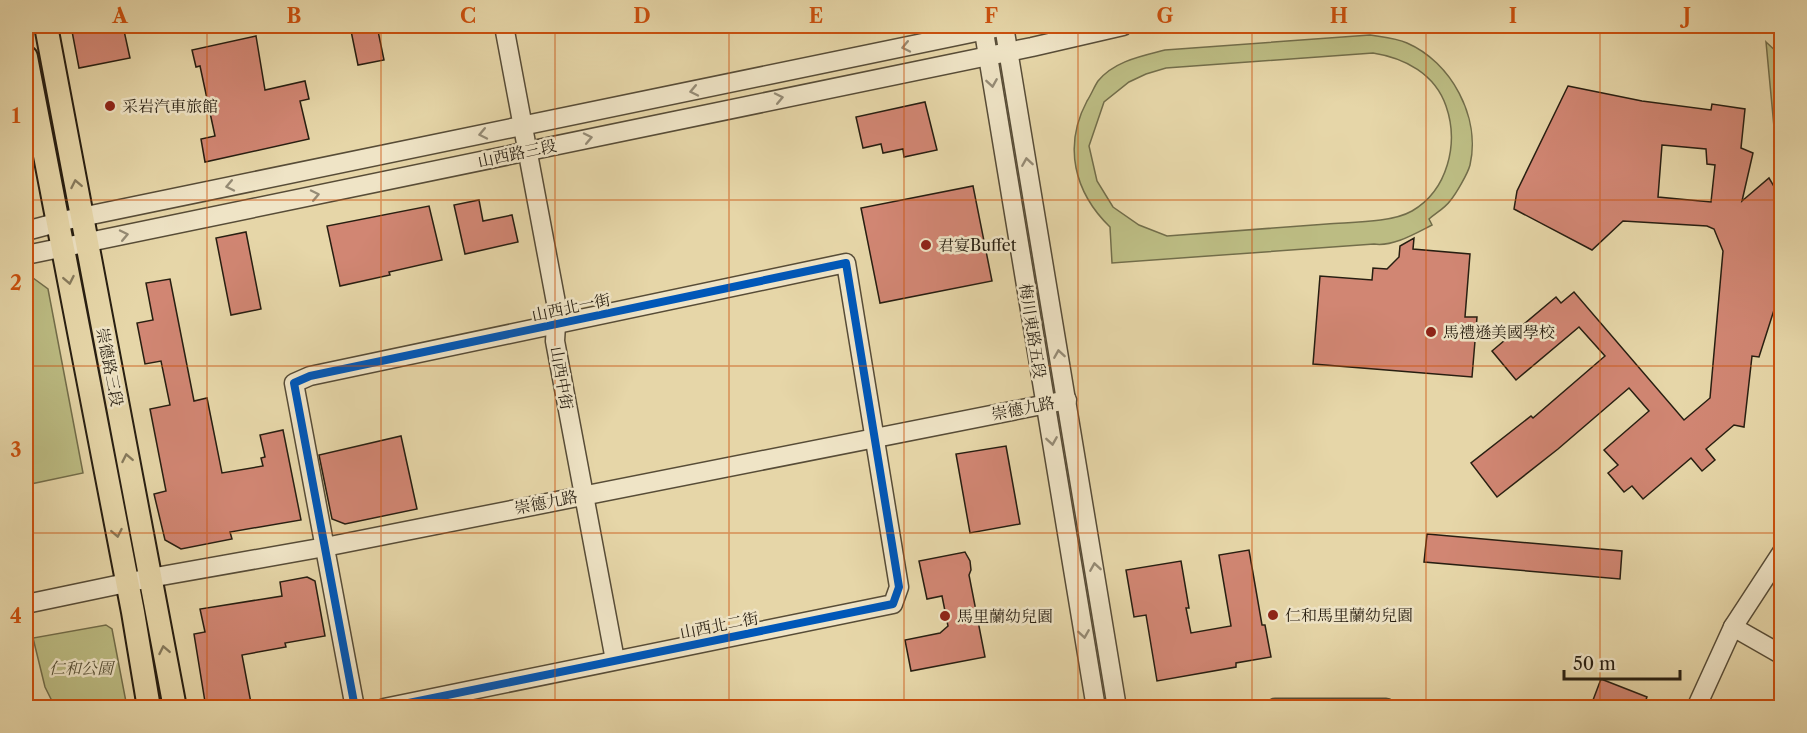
<svg xmlns="http://www.w3.org/2000/svg" width="1807" height="733" font-family="'Libre Caslon Text','Noto Serif TC',serif">
<style>
.green{fill:#bcbc83;stroke:#726d4a;stroke-width:1.5;fill-rule:evenodd}
.building{fill:#d18673;stroke:#271e11;stroke-width:1.5;fill-rule:evenodd}
.lines{fill:none;stroke-linecap:round;stroke-linejoin:round}
.minor-casing{stroke:#574c37;stroke-width:21}
.major-casing{stroke:#271e11;stroke-width:26}
.minor{stroke:#efe4c6;stroke-width:18}
.major{stroke:#e6d6a8;stroke-width:22}
.cycleway-casing{stroke:#efe4c6;stroke-width:11}
.cycleway{stroke:#0057b8;stroke-width:8}
.oneway{stroke:#958b75}
.oneway2{stroke:#867a5c}
.grid{fill:none;stroke:#cb500d;stroke-width:1.5;stroke-opacity:0.55}
.poi-dot{fill:#8f2418;stroke:#efe4c6;stroke-width:2}
.labels{text-anchor:middle;stroke-width:5;stroke-linejoin:round;paint-order:stroke}
.poi-label{font-size:16px;fill:#271e11;stroke:#efe4c6;text-anchor:start}
.street-label{font-size:16px;fill:#271e11;stroke:#efe4c6}
.park-label{font-size:16px;font-style:italic;fill:#544d33;stroke:#efe4c6}
.neatline{fill:none;stroke:#cb500d;stroke-width:2}
.grid-label{font-size:20px;text-anchor:middle;font-weight:bold;fill:#cb500d}
</style>
<rect width="100%" height="100%" fill="#e6d6a8"/>
<filter id="stains"><feTurbulence type="fractalNoise" baseFrequency=".00333" numOctaves="4"/><feColorMatrix values="0 0 0 0 .2 0 0 0 0 .09 0 0 0 0 .02 0 0 0 .5 -.17"/></filter>
<radialGradient id="worn" r=".72"><stop offset=".6" stop-color="#630" stop-opacity="0"/><stop offset="1" stop-color="#630" stop-opacity=".3"/></radialGradient>
<g class="green">
<path d="M1370 35C1382 37 1396 38 1407 43 1451 62 1481 117 1470 165 1468 173 1456 194 1450 201 1445 208 1436 213 1429 219L1432 225C1416 233 1393 247 1374 244L1112 263 1110 227C1074 192 1063 146 1087 101 1091 95 1094 87 1098 81 1114 61 1142 56 1165 50ZM1373 53C1405 58 1435 74 1446 106 1459 143 1448 190 1412 211 1391 223 1351 222 1327 224 1274 228 1221 232 1167 236L1139 225 1113 207 1097 181 1089 146 1104 102 1129 82 1146 74 1166 68Z"/>
<path d="M1766 42 1781 56V152L1776 148Z"/>
<path d="M29 275 48 289 83 473 26 485V276Z"/>
<path d="M106 625 112 629 127 707H55L45 687 33 638Z"/>
</g>
<g class="building">
<path d="M71 26H123L130 58 79 68Z"/>
<path d="M350 26H377L384 60 358 65Z"/>
<path d="M256 36 265 90 305 81 309 99 300 101 309 139 205 162 201 139 215 136 200 66 196 67 192 50Z"/>
<path d="M1568 86 1642 101 1711 110 1712 104 1745 109 1741 148 1753 153 1742 201 1769 178 1782 200V285L1759 357 1752 356 1744 427 1734 425 1706 449 1715 460 1702 471 1691 458 1643 499 1632 486 1624 492 1608 473 1618 465 1604 450 1649 411 1629 388 1558 449 1497 497 1471 463 1531 416 1533 418 1605 356 1579 327 1516 380 1492 351 1556 297 1561 303 1574 292 1684 420 1710 398 1723 251 1714 229 1707 226 1623 221 1592 250 1514 209 1517 191ZM1662 145 1706 149 1707 164 1715 165 1711 202 1658 197Z"/>
<path d="M925 102 937 150 904 157 903 149 883 153 881 144 863 148 856 117Z"/>
<path d="M973 186 992 281 880 303 861 208Z"/>
<path d="M479 200 483 221 512 215 518 242 465 254 454 205Z"/>
<path d="M429 206 442 260 389 272 390 275 340 286 327 226Z"/>
<path d="M246 232 261 309 231 315 216 238Z"/>
<path d="M1414 238 1413 249 1470 254 1465 317H1477L1472 377 1313 364 1320 276 1372 280 1373 268 1387 269 1399 257 1400 246Z"/>
<path d="M170 279 194 401 207 398 222 473 263 466 261 458 265 457 260 435 283 430 301 520 230 532 232 539 181 549 165 540 154 494 166 491 150 409 170 405 161 361 145 364 137 323 153 320 146 283Z"/>
<path d="M401 436 417 509 345 524 332 519 319 455Z"/>
<path d="M1006 446 1020 524 970 533 956 454Z"/>
<path d="M1427 534 1622 551 1620 579 1424 562Z"/>
<path d="M1249 550 1262 625H1265L1271 657 1236 663V667L1157 681 1146 615 1134 617 1126 570 1181 561 1189 608H1186L1191 633 1231 626 1219 555Z"/>
<path d="M965 552 970 561 971 570 969 575 985 657 911 671 905 640 940 633 948 626 942 596 927 599 919 561Z"/>
<path d="M307 577 315 581 325 636 285 643 286 647 242 655 251 703 243 704V708H206L194 634 205 632 200 609 282 596 280 582Z"/>
<path d="M1601 679 1647 697 1643 708H1590Z"/>
</g>
<g class="lines">
<defs>
<g id="minor">
<path d="M504 26 557 308 555 341 615 660"/>
<path d="M983 26 1096 708"/>
<path d="M1004 26 1117 708"/>
<path d="M26 231 67 220 1005 26"/>
<path d="M26 255 1032 47 1123 26"/>
<path d="M26 604 150 578 325 547 1067 400"/>
<path d="M1733 627 1782 655"/>
<path d="M355 708 294 383 310 376 846 263 899 587 893 604 384 708"/>
<path d="M1275 708H1386"/>
<path d="M1696 708 1733 627 1782 552"/>
</g>
<g id="major">
<path d="M46 26 175 708"/>
<path d="M26 57 133 612 149 708"/>
</g>
</defs>
<use href="#minor" class="minor-casing"/>
<use href="#major" class="major-casing"/>
<use href="#minor" class="minor"/>
<use href="#major" class="major"/>
<defs>
<path id="cycleway" d="M355 708 294 383 310 376 846 263 899 587 893 604 384 708"/>
</defs>
<use href="#cycleway" class="cycleway-casing"/>
<use href="#cycleway" class="cycleway"/>
</g>
<defs><path id="oneway-chevron" d="M-2-3.5L2.5 0L-2 3.5" fill="none" stroke-width="1.6" stroke-linecap="round" stroke-linejoin="round" transform="scale(1.5)"/></defs>
<g class="oneway">
<use href="#oneway-chevron" transform="translate(906 47) rotate(168)"/>
<use href="#oneway-chevron" transform="translate(992 83) rotate(81)"/>
<use href="#oneway-chevron" transform="translate(694 91) rotate(168)"/>
<use href="#oneway-chevron" transform="translate(779 98) rotate(-12)"/>
<use href="#oneway-chevron" transform="translate(483 134) rotate(168)"/>
<use href="#oneway-chevron" transform="translate(588 138) rotate(-12)"/>
<use href="#oneway-chevron" transform="translate(1027 162) rotate(-99)"/>
<use href="#oneway-chevron" transform="translate(230 186) rotate(168)"/>
<use href="#oneway-chevron" transform="translate(315 195) rotate(-12)"/>
<use href="#oneway-chevron" transform="translate(124 235) rotate(-12)"/>
<use href="#oneway-chevron" transform="translate(1059 354) rotate(-99)"/>
<use href="#oneway-chevron" transform="translate(1052 441) rotate(81)"/>
<use href="#oneway-chevron" transform="translate(1095 567) rotate(-99)"/>
<use href="#oneway-chevron" transform="translate(1084 634) rotate(81)"/>
</g>
<g class="oneway2">
<use href="#oneway-chevron" transform="translate(76 184) rotate(-101)"/>
<use href="#oneway-chevron" transform="translate(69 280) rotate(79)"/>
<use href="#oneway-chevron" transform="translate(127 458) rotate(-101)"/>
<use href="#oneway-chevron" transform="translate(117 533) rotate(79)"/>
<use href="#oneway-chevron" transform="translate(164 650) rotate(-101)"/>
</g>
<path class="grid" d="M207 26V708M381 26V708M555 26V708M729 26V708M904 26V708M1078 26V708M1252 26V708M1426 26V708M1600 26V708M26 200H1782M26 366H1782M26 533H1782"/>
<g class="poi-dot">
<circle cx="110" cy="106" r="6"/>
<circle cx="926" cy="245" r="6"/>
<circle cx="1431" cy="332" r="6"/>
<circle cx="1273" cy="615" r="6"/>
<circle cx="945" cy="616" r="6"/>
</g>
<g class="labels">
<g class="poi-label">
<text x="122" y="112">采岩汽車旅館</text>
<text x="938" y="251">君宴Buffet</text>
<text x="1443" y="338">馬禮遜美國學校</text>
<text x="1285" y="621">仁和馬里蘭幼兒園</text>
<text x="957" y="622">馬里蘭幼兒園</text>
</g>
<g class="street-label">
<text transform="translate(517 153) rotate(-12)" y="6">山西路三段</text>
<text transform="translate(571 307) rotate(-12)" y="6">山西北一街</text>
<text transform="translate(1033 331) rotate(81)" y="6">梅川東路五段</text>
<text transform="translate(110 367) rotate(79)" y="6">崇德路三段</text>
<text transform="translate(562 378) rotate(80)" y="6">山西中街</text>
<text transform="translate(1023 408) rotate(-11)" y="6">崇德九路</text>
<text transform="translate(546 502) rotate(-11)" y="6">崇德九路</text>
<text transform="translate(719 625) rotate(-11)" y="6">山西北二街</text>
</g>
<g class="park-label">
<text x="81" y="674">仁和公園</text>
</g>
</g>
<rect width="1807" height="733" fill="none" stroke="#e6d6a8" stroke-width="66"/>
<path d="M1564 670v9h116v-9" fill="none" stroke="#271e11" stroke-width="3"/>
<text x="1573" y="670" font-size="18" fill="#271e11" stroke="#efe4c6" stroke-width="4.5" paint-order="stroke">50 m</text>
<rect x="33" y="33" width="1741" height="667" class="neatline"/>
<g class="grid-label">
<text x="120" y="23">A</text>
<text x="294" y="23">B</text>
<text x="468" y="23">C</text>
<text x="642" y="23">D</text>
<text x="816" y="23">E</text>
<text x="991" y="23">F</text>
<text x="1165" y="23">G</text>
<text x="1339" y="23">H</text>
<text x="1513" y="23">I</text>
<text x="1687" y="23">J</text>
<text x="16" y="123">1</text>
<text x="16" y="290">2</text>
<text x="16" y="457">3</text>
<text x="16" y="623">4</text>
</g>
<rect width="100%" height="100%" filter="url(#stains)"/>
<rect width="100%" height="100%" fill="url(#worn)"/>
</svg>
